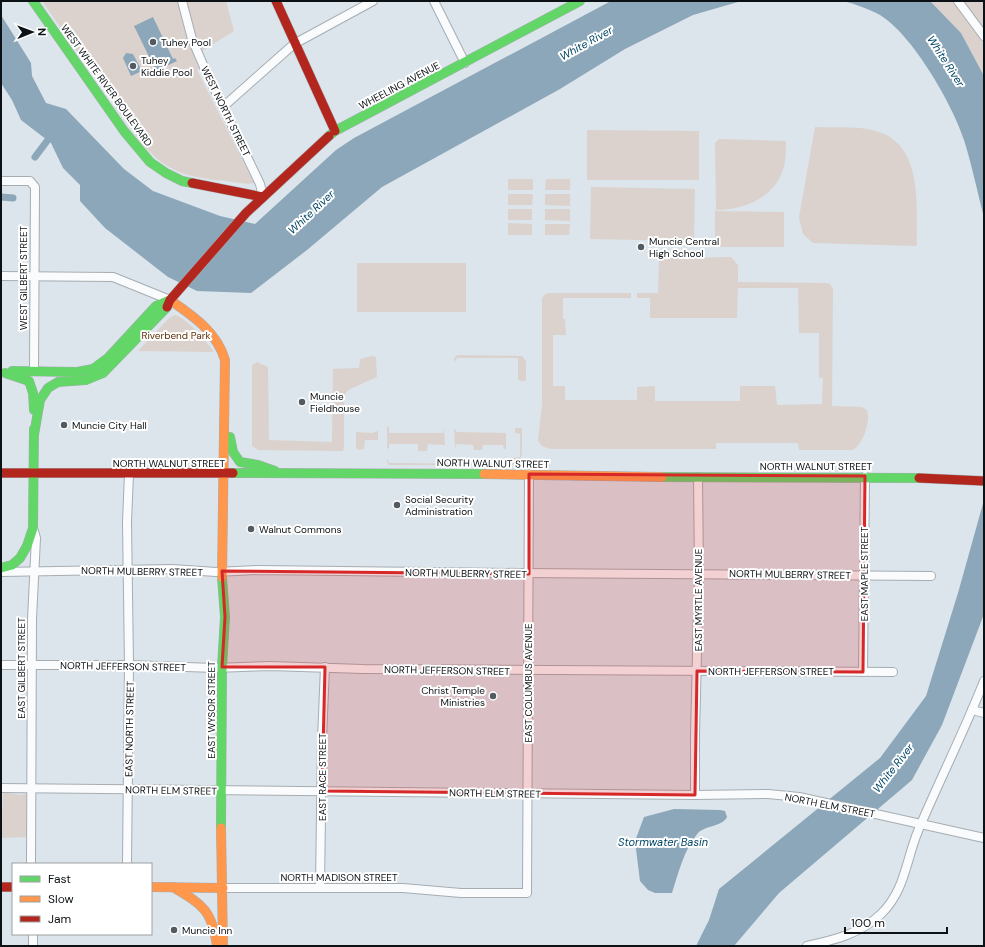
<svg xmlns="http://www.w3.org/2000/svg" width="985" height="947" font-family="'DM Sans',sans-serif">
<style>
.green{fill:#dbd2cd}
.water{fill:#8ca7b9}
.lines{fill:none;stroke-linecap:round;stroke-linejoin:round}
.canal{stroke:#8ca7b9;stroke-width:7}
.street-casing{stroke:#a6adb2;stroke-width:10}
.fast-casing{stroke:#a6adb2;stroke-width:10}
.slow-casing{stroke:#a6adb2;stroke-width:10}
.jam-casing{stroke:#a6adb2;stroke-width:10}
.street{stroke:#fafbfc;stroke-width:8}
.fast{stroke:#63d668;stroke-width:9}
.slow{stroke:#ff974d;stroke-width:9}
.jam{stroke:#b3261e;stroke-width:9}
.marked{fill:#d62828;fill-opacity:0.2;stroke:#d62828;stroke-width:3;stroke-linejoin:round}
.poi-dot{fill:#545b60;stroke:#fff;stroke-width:1.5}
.labels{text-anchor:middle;stroke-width:4;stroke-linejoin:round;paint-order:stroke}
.poi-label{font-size:10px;fill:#0c1115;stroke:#fff;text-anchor:start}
.street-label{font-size:10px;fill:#0c1115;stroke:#fff}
.park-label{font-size:10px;fill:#5c2e08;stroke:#fff}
.water-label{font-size:11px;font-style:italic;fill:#004565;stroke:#fff}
</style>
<rect width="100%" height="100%" fill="#dbe5eb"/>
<g class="green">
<path d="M42 1H226L234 31 194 56 199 69 197 70 254 183C246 185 234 182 226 181 187 177 168 173 141 143Z"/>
<path d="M930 1H984V76L961 33Z"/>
<path d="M815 127C836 128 860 125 879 132 924 147 916 208 917 246L813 243 803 234 799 217Z"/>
<path d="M587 130 699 131V180H587Z"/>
<path d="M719 139 786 141C786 152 786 162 782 172 773 199 741 210 716 210L715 143Z"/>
<rect x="508" y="179" width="25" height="11"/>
<path d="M546 179H570V190H545Z"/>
<path d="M591 187 695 189 694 241 590 239Z"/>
<path d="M508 194H533L532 205H508Z"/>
<path d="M545 194H570V206L545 205Z"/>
<rect x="508" y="209" width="24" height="11"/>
<path d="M545 209H570V221L545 220Z"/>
<path d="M715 211 784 212V247H715Z"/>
<path d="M508 223 532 224V235H508Z"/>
<path d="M545 224H570L569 235H545Z"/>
<path d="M731 257 738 265V282L826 283 830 284 833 289 832 406 862 407 867 410C871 421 863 444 853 450H799L798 443H716V449H550C544 446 541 448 538 440L542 405V299L544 295 548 293H631V298H563V319H565L566 335H553V386H565V400H637V387L655 386V401H740V386H775L777 405 822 404 823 378H819V333H799L798 288H738L737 318H650V298H637V293H658L659 261 665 258Z"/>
<rect x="357" y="263" width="109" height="49"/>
<path d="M175 315C187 318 207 342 214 352L138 351 168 319Z"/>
<path d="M457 355 522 356 526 361V381H520L518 379V358H457L455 362 454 358Z"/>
<path d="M371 356 376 357 377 377 348 390 344 396V447L343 451 258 450 252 446V365L257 362 268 367 269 440 332 442 333 369 359 368 360 359Z"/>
<path d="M387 427H389V433H443L444 427 445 445 428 444 427 451H418V444H389V448L387 449Z"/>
<path d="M454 428 457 432 506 433V449H504L503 445H483L482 450H474L473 445 456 444 455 449Z"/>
<path d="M515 428H522V454L519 463 513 465H389L387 462V458L389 463 511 464 513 458 520 457V434L515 433Z"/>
<path d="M378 431V440H365L364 449 358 450 356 448V432L372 433Z"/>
<path d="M3 792 20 795 26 794 27 837 1 838Z"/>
</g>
<g class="water">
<path d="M611 1H752L738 2 693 15 625 49 560 89 382 187 307 250 251 293 197 291 168 277 105 228 80 201V185L63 168 51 143 21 120 12 100 1 83V15L31 63 32 76 46 103 66 109 124 169 153 191 220 216 255 224 336 150 354 138Z"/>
<path d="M843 1H930L961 33 984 76V217C977 191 972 165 964 140 953 105 912 34 880 15 869 9 855 4 843 1Z"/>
<path d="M153 17 173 59 175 58 177 61 156 71 134 26Z"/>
<path d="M126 53 133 54 142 71 131 76 123 58Z"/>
<path d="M984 500V614L942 725 912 780 779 893 734 946H696L709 920 719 889 880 758 926 696 958 593Z"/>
<path d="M674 809 720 810 725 811 727 817C722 827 706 825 698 833 684 849 678 874 672 893H655L648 890 640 881 635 841 644 817Z"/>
</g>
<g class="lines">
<g class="canal">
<path d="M35 157 53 133"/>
<path d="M1 197 13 198"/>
</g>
<defs>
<g id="street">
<path d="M182 1 192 39 204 67 260 184 263 197"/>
<path d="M434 1 465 63"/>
<path d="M958 1 984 36"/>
<path d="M224 106 294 44 373 1"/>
<path d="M1 181H30L35 187 34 371"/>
<path d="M1 276 113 277 170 300"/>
<path d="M1 572 172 569 216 572 258 570 520 573 931 576"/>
<path d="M1 665H129L215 668 270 666 363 669 893 672"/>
<path d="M863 672 865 476"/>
<path d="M972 710 984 713"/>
<path d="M1 788 695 795 768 794 799 797 984 838"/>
<path d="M695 795V734L699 573 698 477"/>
<path d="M31 864 32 619 36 538 33 528"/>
<path d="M127 864 129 665 127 522 129 474"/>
<path d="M320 887 322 739 325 667"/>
<path d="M223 888H403L461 893H527L529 474"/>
<path d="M33 934V946"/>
<path d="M807 946C834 940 860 934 881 914 905 891 906 860 918 831 939 781 964 732 984 681"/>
</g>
<g id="fast">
<path d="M33 1 124 131 150 162 166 173 182 181 192 183"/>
<path d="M329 136 335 131 580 1"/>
<path d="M12 371 77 372 93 369 108 358 156 306 170 300"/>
<path d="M5 373 29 381 33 393 34 410"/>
<path d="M34 435 40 400 48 388 58 382 86 380 103 373 167 307"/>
<path d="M230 437 233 452 240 462 258 465 275 471"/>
<path d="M233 473 484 474"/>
<path d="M662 477 919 478"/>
<path d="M1 568 12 565 20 558 27 546 33 528 34 429"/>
<path d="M221 828 222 667 225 617 222 577"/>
</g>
<g id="slow">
<path d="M170 300C193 316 217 332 225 360L222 577"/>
<path d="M484 474 662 477"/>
<path d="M221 828 223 946"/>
<path d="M151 887 223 888"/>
<path d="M173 887C203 905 212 910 217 946"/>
</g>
<g id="jam">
<path d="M276 1 335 131"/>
<path d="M192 183 263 197"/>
<path d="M167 307 170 300 246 213 329 136"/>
<path d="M1 473H233"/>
<path d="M919 478 984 481"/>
<path d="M1 887H13"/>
</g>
</defs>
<use href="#street" class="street-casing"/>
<use href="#fast" class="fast-casing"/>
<use href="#slow" class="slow-casing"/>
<use href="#jam" class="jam-casing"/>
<use href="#street" class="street"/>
<use href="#fast" class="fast"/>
<use href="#slow" class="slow"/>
<use href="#jam" class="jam"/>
</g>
<path class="marked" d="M529 474 865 476 863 672 697 671 695 795 322 791 325 667H222L225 617 222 571 529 574Z"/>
<g class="poi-dot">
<circle cx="153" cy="42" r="4"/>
<circle cx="133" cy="66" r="4"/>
<circle cx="641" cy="247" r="4"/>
<circle cx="302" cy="402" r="4"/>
<circle cx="64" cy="425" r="4"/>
<circle cx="397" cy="505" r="4"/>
<circle cx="251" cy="529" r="4"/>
<circle cx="493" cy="696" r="4"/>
<circle cx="174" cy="930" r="4"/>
</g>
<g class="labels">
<g class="poi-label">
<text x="161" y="46">Tuhey Pool</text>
<text x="141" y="64">Tuhey<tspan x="141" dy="12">Kiddie Pool</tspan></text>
<text x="649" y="245">Muncie Central<tspan x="649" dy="12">High School</tspan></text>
<text x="310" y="400">Muncie<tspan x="310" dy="12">Fieldhouse</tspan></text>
<text x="72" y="429">Muncie City Hall</text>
<text x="405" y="503">Social Security<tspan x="405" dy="12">Administration</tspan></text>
<text x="259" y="533">Walnut Commons</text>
<text x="485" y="694" text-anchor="end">Christ Temple<tspan x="485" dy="12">Ministries</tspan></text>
<text x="182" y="934">Muncie Inn</text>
</g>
<g class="street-label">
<text transform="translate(107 85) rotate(54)" y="4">WEST WHITE RIVER BOULEVARD</text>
<text transform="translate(399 85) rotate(-28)" y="4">WHEELING AVENUE</text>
<text transform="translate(226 111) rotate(64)" y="4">WEST NORTH STREET</text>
<text transform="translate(23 278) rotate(-90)" y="4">WEST GILBERT STREET</text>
<text x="169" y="467">NORTH WALNUT STREET</text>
<text transform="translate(493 463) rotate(1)" y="4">NORTH WALNUT STREET</text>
<text x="816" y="470">NORTH WALNUT STREET</text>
<text transform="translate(142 571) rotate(1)" y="4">NORTH MULBERRY STREET</text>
<text transform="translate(466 573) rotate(1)" y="4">NORTH MULBERRY STREET</text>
<text transform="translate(790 574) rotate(1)" y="4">NORTH MULBERRY STREET</text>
<text transform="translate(864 574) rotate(-90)" y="4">EAST MAPLE STREET</text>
<text transform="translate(698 600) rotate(-90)" y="4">EAST MYRTLE AVENUE</text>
<text transform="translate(123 666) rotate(1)" y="4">NORTH JEFFERSON STREET</text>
<text transform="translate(21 668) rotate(-90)" y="4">EAST GILBERT STREET</text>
<text transform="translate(447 670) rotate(1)" y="4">NORTH JEFFERSON STREET</text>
<text x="771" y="675">NORTH JEFFERSON STREET</text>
<text transform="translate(528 683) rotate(-90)" y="4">EAST COLUMBUS AVENUE</text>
<text transform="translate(211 710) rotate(-90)" y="4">EAST WYSOR STREET</text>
<text transform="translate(129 729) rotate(-89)" y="4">EAST NORTH STREET</text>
<text transform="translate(322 777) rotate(-90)" y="4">EAST RACE STREET</text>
<text transform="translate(171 790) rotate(1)" y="4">NORTH ELM STREET</text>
<text transform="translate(495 793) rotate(1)" y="4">NORTH ELM STREET</text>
<text transform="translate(830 805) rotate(11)" y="4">NORTH ELM STREET</text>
<text x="339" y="881">NORTH MADISON STREET</text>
</g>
<g class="park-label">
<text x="176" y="339">Riverbend Park</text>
</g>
<g class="water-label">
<text transform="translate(586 43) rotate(-29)" y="4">White River</text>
<text transform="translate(946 61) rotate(57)" y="4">White River</text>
<text transform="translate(311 212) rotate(-43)" y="4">White River</text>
<text transform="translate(893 768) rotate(-52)" y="4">White River</text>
<text x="663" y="846">Stormwater Basin</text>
</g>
</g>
<rect width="985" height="947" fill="none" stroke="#0c1115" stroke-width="4"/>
<rect x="12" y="863" width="140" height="72" fill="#ffffff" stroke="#9ea0a1"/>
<rect x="20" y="876" width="20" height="6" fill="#63d668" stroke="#9ea0a1"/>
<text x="48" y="883" font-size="12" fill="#0c1115">Fast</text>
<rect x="20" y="896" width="20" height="6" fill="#ff974d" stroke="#9ea0a1"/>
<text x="48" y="903" font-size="12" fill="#0c1115">Slow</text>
<rect x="20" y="916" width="20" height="6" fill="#b3261e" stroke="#9ea0a1"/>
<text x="48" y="923" font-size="12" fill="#0c1115">Jam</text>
<g transform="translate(32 32) rotate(89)" stroke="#ffffff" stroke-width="3" paint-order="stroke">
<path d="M0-3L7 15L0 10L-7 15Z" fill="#0c1115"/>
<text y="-6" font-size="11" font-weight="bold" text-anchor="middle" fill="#0c1115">N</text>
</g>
<path d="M845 927v6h102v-6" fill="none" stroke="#0c1115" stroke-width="2"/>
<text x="851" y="927" font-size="12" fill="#0c1115" stroke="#ffffff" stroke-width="3" paint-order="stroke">100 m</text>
</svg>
